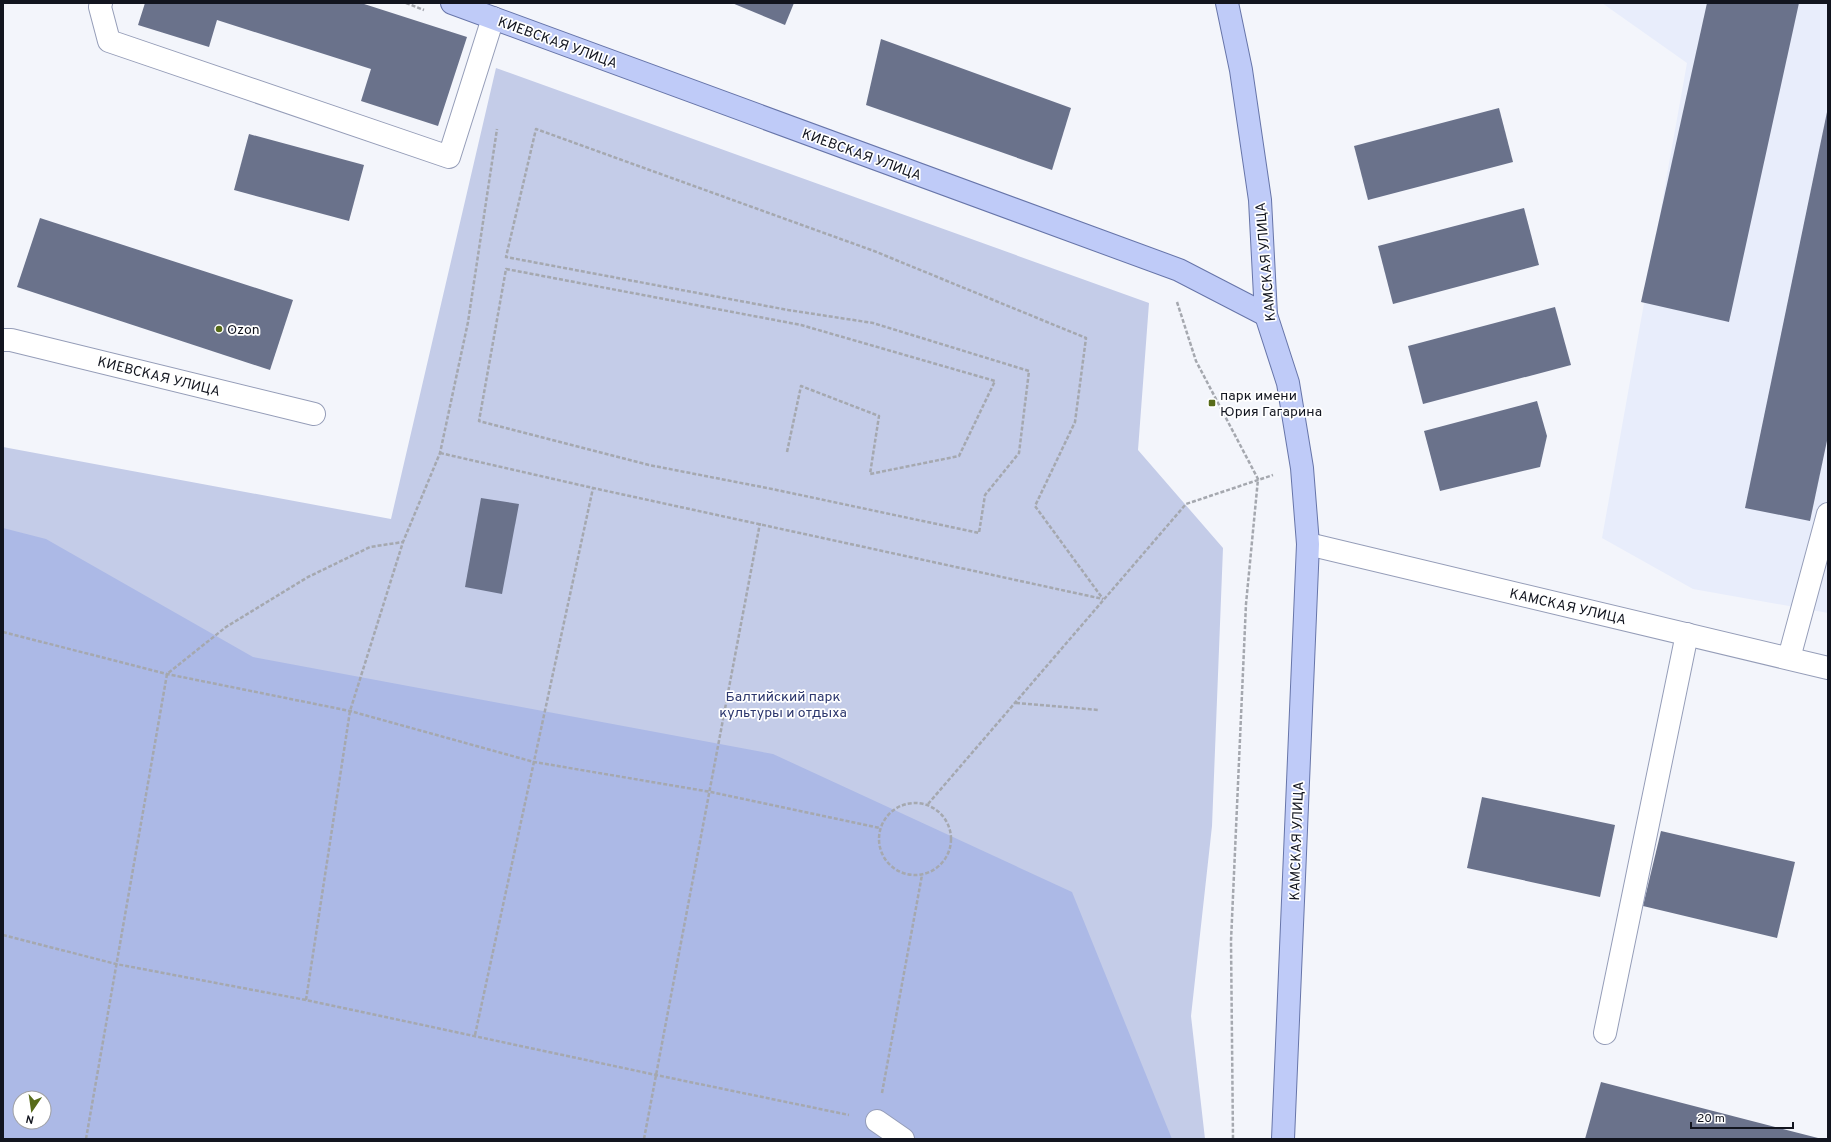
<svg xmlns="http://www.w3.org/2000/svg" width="1831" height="1142" font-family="Overpass,sans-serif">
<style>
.built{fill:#e8edfb}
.green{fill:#c4cce8;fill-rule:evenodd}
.forest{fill:#acb9e6;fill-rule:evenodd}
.building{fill:#6a728b}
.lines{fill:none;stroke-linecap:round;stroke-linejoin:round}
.minor-casing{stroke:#959db8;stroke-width:24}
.major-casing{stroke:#6775a9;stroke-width:24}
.path{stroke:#a5a8af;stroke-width:2.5;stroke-dasharray:4 2;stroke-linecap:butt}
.minor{stroke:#fff;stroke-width:22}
.major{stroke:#bfcbf8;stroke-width:22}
.poi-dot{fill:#576b19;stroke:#fff;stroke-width:1.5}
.labels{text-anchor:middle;stroke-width:3.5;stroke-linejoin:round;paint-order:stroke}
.street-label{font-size:14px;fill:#12151f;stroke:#fff}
.poi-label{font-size:14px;fill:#12151f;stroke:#fff;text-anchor:start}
.park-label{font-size:14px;fill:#2b366d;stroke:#fff}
</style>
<rect width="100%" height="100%" fill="#f3f5fb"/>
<path class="built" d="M1602 3H1828V613L1693 589 1602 538 1687 63Z"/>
<path class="green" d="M496 68 1149 303 1138 450 1223 548 1212 826 1191 1016 1205 1139H3V447L391 519ZM20 1098H44V1122H20Z"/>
<path class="forest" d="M3 528 46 539 253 657 773 754 1072 892 1172 1139H3ZM20 1098H44V1122H20Z"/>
<g class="building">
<path d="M145 3H361L467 37 438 126 361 101 371 69 217 20 209 47 138 25Z"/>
<path d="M732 3H794L785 25Z"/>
<path d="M1707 3H1799L1729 322 1641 302Z"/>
<path d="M881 39 1071 108 1052 170 866 105Z"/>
<path d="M1499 108 1513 162 1368 200 1354 146Z"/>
<path d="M1827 112 1828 436 1810 521 1745 508Z"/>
<path d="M249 134 364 165 349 221 234 190Z"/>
<path d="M1524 208 1539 265 1393 304 1378 246Z"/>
<path d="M40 218 293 300 270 370 17 287Z"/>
<path d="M1555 307 1571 365 1423 404 1408 346Z"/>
<path d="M1537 401 1547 436 1540 467 1440 491 1424 431Z"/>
<path d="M481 498 519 504 502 594 465 587Z"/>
<path d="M1482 797 1615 825 1600 897 1467 868Z"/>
<path d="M1661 831 1795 862 1777 938 1643 906Z"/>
<path d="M1601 1082 1818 1138V1139H1585Z"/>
</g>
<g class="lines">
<defs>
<g id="minor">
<path d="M101 3 100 7 109 41 449 157 493 18"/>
<path d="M3 340H11L314 414"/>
<path d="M1308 544 1828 668"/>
<path d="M1789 658 1828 514"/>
<path d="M1605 1033 1687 634"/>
<path d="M877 1121 903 1139"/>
</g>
<g id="major">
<path d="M452 3 1179 270 1266 315"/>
<path d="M1227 3 1241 70 1260 200 1266 315 1288 383 1302 468 1308 544 1283 1139"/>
</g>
</defs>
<use href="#minor" class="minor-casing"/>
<use href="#major" class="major-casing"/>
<g class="path">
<path d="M406 3 424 10"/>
<path d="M1177 302 1196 361 1258 479 1246 604 1231 941 1233 1139"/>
<path d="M787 452 801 386 879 416 870 474 959 456 995 381 801 325 506 269 479 421 649 465 772 489 979 533 985 495 1019 453 1029 371 873 323 788 310 506 257 536 129 874 251 1086 338 1075 422 1035 506 1103 599"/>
<path d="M440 453 593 488 1103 599"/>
<path d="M3 632 167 674 350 711 534 762 711 792 880 828"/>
<path d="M1016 703 1099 710"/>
<circle cx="915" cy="839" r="36"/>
<path d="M928 804 1186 504 1273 475"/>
<path d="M3 935 116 964 306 1000 656 1075 849 1115"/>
<path d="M306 1000 350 711 403 542 440 453 468 322 497 129"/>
<path d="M475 1035 593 488"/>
<path d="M882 1093 922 875"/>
<path d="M86 1139 167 674 226 627 308 577 370 547 403 542"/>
<path d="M644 1139 760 523"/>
</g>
<use href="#minor" class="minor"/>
<use href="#major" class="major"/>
</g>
<g class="poi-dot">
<circle cx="219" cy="329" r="4"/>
<rect x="1208" y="399" width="8" height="8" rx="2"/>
</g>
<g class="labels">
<g class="street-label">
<text transform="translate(558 42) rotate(20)" y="5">КИЕВСКАЯ УЛИЦА</text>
<text transform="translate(862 154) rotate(20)" y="5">КИЕВСКАЯ УЛИЦА</text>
<text transform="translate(1265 262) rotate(-95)" y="5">КАМСКАЯ УЛИЦА</text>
<text transform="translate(159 376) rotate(14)" y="5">КИЕВСКАЯ УЛИЦА</text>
<text transform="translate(1568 606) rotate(13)" y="5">КАМСКАЯ УЛИЦА</text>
<text transform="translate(1296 841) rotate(-88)" y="5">КАМСКАЯ УЛИЦА</text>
</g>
<g class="poi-label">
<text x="227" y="334">Ozon</text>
<text x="1220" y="400">парк имени<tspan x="1220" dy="16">Юрия Гагарина</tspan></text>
</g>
<g class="park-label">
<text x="783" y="701">Балтийский парк<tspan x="783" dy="16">культуры и отдыха</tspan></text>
</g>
</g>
<rect width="1831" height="1142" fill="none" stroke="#12151f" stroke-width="8"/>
<g transform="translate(32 1110) rotate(193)"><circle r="19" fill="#ffffff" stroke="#a0a1a5"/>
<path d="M0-3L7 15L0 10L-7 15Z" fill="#576b19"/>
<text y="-6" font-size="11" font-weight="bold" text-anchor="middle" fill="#12151f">N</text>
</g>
<path d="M1691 1122v6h102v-6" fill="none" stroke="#12151f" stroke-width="2"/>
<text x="1697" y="1122" font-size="12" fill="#12151f" stroke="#ffffff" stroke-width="3" paint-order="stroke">20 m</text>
</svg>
